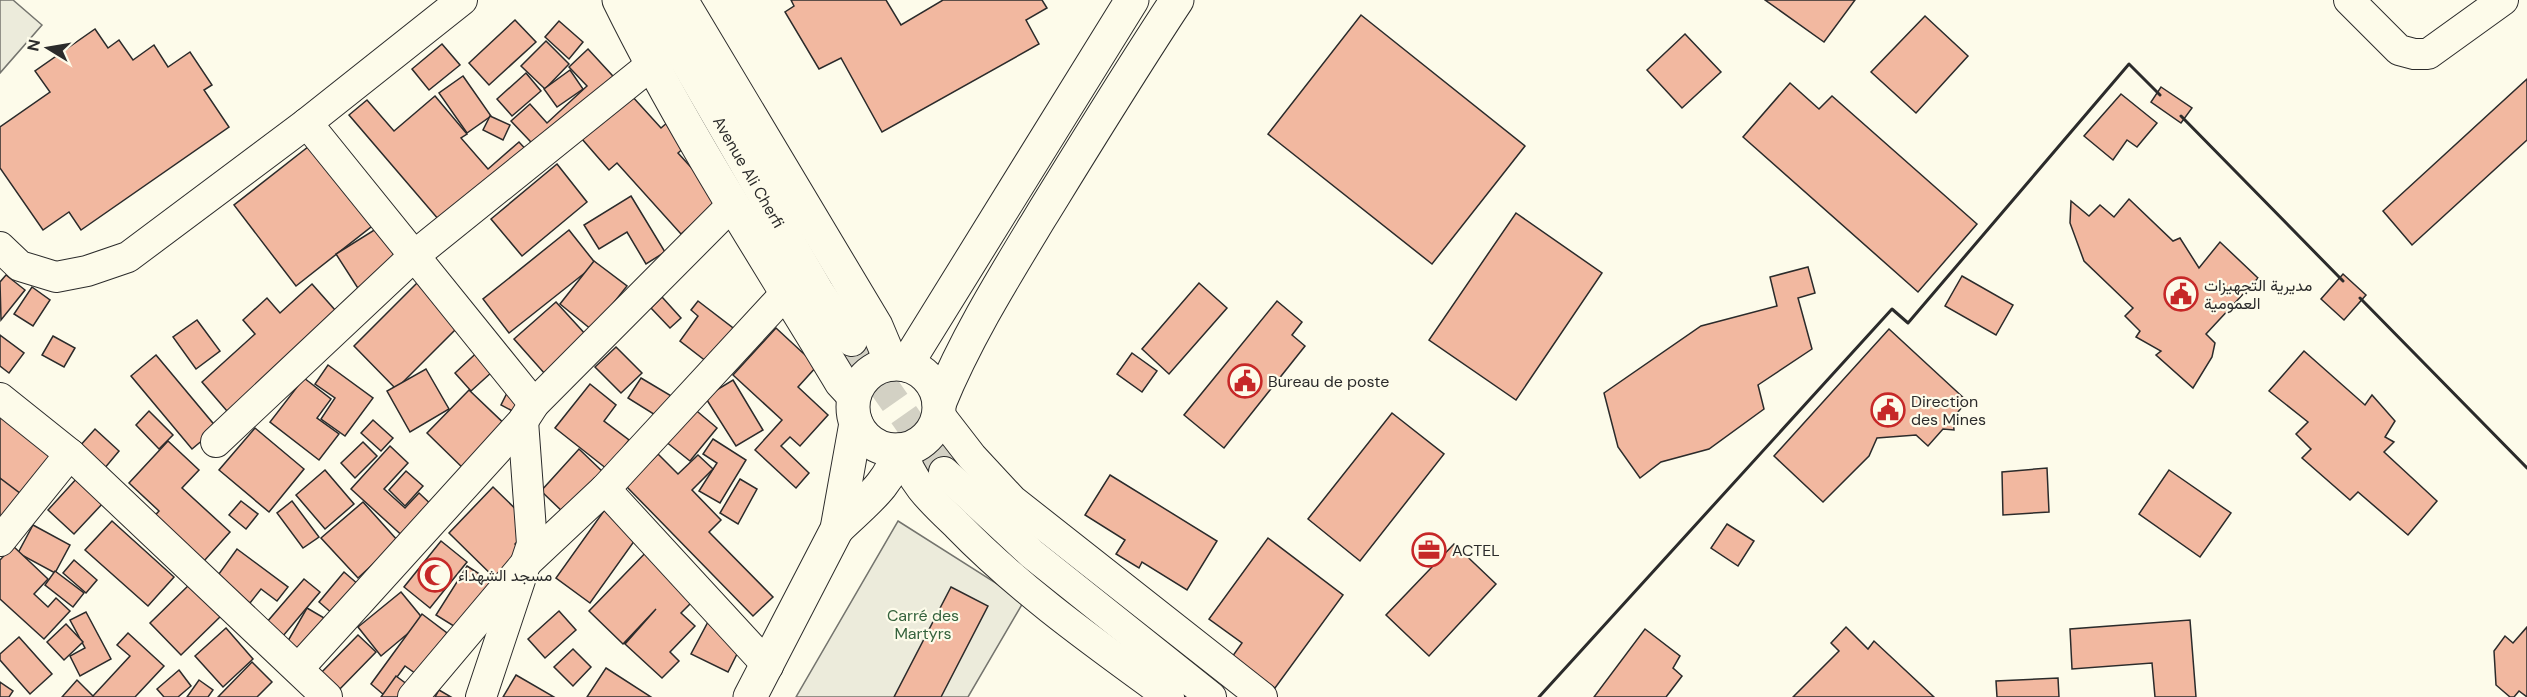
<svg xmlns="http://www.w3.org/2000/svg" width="2527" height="697" font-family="'DM Sans',Vazirmatn,sans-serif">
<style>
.green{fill:#ecebdb;stroke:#74746e;stroke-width:1.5}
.building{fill:#f2b8a0;stroke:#2b2b2b;stroke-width:1.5}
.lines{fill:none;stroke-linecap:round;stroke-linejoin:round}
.street-tunnel{stroke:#d3d1c4;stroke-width:30;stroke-dasharray:30 15;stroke-linecap:butt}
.street-casing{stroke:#2b2b2b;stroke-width:32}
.secondary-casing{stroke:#2b2b2b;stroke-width:35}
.street{stroke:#fdfbea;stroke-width:30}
.secondary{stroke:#fdfbea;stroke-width:33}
.wall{stroke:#2b2b2b;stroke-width:3}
.labels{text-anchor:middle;stroke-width:4.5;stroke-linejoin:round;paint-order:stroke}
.street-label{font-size:16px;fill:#2b2b2b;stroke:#fdfbea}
.poi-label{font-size:16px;fill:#2b2b2b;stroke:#fdfbea;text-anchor:start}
.park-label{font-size:16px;fill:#34623c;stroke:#fdfbea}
</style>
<rect width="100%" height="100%" fill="#fdfbea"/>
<g class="green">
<path d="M0 0H13L42 25 0 73Z"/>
<path d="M898 521 1024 601 968 697H796Z"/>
</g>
<g class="building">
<path d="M791 0H886L901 25 943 0H1042L1047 8 1026 20 1039 44 882 132 841 58 819 69 785 12 794 6Z"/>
<path d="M1765 0H1855L1824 42Z"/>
<path d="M1361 15 1525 146 1432 264 1268 134Z"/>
<path d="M1925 16 1968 56 1916 113 1871 72Z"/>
<path d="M515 20 536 42 489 85 469 63Z"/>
<path d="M559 21 583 42 569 59 545 37Z"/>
<path d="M95 29 108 48 119 40 133 60 154 45 168 67 190 52 212 85 204 90 229 127 81 230 69 212 43 230 0 168V127L50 92 35 71Z"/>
<path d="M1685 34 1721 72 1682 108 1647 70Z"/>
<path d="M546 41 569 64 545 89 521 66Z"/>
<path d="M442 44 460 65 429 90 412 69Z"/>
<path d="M588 49 623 87 547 159 511 121 530 104 547 123 587 86 569 67Z"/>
<path d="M570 70 583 89 557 107 544 89Z"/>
<path d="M526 73 541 91 512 116 497 99Z"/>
<path d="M463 76 491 116 467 133 439 93Z"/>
<path d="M2527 79V140L2412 245 2383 211Z"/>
<path d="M1790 83 1819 109 1832 96 1977 224 1918 292 1743 137Z"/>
<path d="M2161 87 2192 108 2181 123 2151 102Z"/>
<path d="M2121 94 2157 123 2137 147 2127 140 2113 160 2084 136Z"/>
<path d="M631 95 661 128 668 122 688 144 678 153 720 199 681 234 617 163 609 170 582 139Z"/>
<path d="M435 96 467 134 461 138 488 169 519 142 531 155 445 227 349 115 367 100 394 131Z"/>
<path d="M490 116 510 125 503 140 483 130Z"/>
<path d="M313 143 376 223 296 286 234 205Z"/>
<path d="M557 164 587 202 522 256 491 219Z"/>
<path d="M631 196 665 252 646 264 627 232 599 249 584 225Z"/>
<path d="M2129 199 2173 241 2180 238 2199 268 2220 242 2258 278 2206 334 2215 343 2212 357 2193 388 2156 355 2161 351 2136 337 2140 331 2125 316 2133 308 2084 261 2070 223 2071 201 2089 216 2100 205 2114 217Z"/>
<path d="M1516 213 1602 273 1516 400 1429 340Z"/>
<path d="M387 222 411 262 361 293 336 254Z"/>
<path d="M569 230 596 264 509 333 483 299Z"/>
<path d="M594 261 627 286 592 330 560 304Z"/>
<path d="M1808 267 1815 293 1798 298 1812 349 1758 385 1764 409 1709 449 1661 462 1640 478 1618 447 1604 393 1701 326 1777 306 1770 277Z"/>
<path d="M427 273 470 315 396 389 354 346Z"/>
<path d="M2343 274 2366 295 2344 320 2321 299Z"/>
<path d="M6 275 25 290 1 320 0 282Z"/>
<path d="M1962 276 2013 305 1996 335 1945 306Z"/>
<path d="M1199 283 1227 308 1169 374 1142 349Z"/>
<path d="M312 284 343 319 233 418 202 382 255 334 243 320 267 298 280 313Z"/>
<path d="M32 287 50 300 33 326 14 314Z"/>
<path d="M662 297 681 318 670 328 651 308Z"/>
<path d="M698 301 737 331 711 365 680 341 698 316 691 310Z"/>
<path d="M1277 301 1302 322 1292 335 1305 346 1224 448 1184 415Z"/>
<path d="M556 302 587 336 545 374 514 339Z"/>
<path d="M197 320 220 351 196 369 173 337Z"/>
<path d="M776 328 817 366 798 387 828 415 800 446 790 437 781 446 809 473 796 488 755 450 782 420 733 375Z"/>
<path d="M1889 329 1967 401 1953 418 1954 430 1943 429 1928 446 1916 435 1877 438 1869 456 1823 502 1774 456Z"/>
<path d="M0 335 24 353 9 373 0 366Z"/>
<path d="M53 336 75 348 64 367 42 355Z"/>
<path d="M486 344 503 362 471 391 455 373Z"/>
<path d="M616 347 642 373 621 393 595 367Z"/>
<path d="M2304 351 2365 405 2372 395 2395 421 2385 437 2394 442 2384 452 2437 501 2408 535 2358 492 2350 500 2302 458 2311 449 2296 434 2308 422 2269 391Z"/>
<path d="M1132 353 1157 371 1142 392 1117 374Z"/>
<path d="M156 355 217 428 192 449 131 376Z"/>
<path d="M328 365 373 398 345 436 321 419 335 398 315 384Z"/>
<path d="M426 369 449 409 410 432 387 391Z"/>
<path d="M304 378 331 399 317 418 339 434 319 460 270 422Z"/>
<path d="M641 378 673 397 660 418 628 398Z"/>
<path d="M733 380 763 430 736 446 705 397Z"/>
<path d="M590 384 616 405 604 421 629 440 607 469 555 428Z"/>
<path d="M509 389 520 415 501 405Z"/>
<path d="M469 390 512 431 470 475 427 433Z"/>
<path d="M0 399 65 475 17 500 0 480Z"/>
<path d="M692 407 717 428 690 461 665 441Z"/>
<path d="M149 411 173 435 159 449 136 425Z"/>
<path d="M1392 413 1444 454 1360 561 1308 519Z"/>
<path d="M373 420 393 438 381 451 361 433Z"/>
<path d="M255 428 304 469 269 512 219 470Z"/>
<path d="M95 429 119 451 104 469 79 447Z"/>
<path d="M713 439 746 460 720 503 699 491 717 463 703 454Z"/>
<path d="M168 441 199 470 182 488 230 532 195 571 146 525 159 511 129 483Z"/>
<path d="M363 442 377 456 355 478 341 463Z"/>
<path d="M390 446 408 463 384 489 405 508 419 493 436 509 407 540 351 489Z"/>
<path d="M579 449 603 472 565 514 541 491Z"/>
<path d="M658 454 678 474 698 455 713 469 692 490 721 520 709 532 773 597 753 616 626 486Z"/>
<path d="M2047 468 2049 512 2003 515 2002 472Z"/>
<path d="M325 470 354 504 325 529 296 495Z"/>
<path d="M2169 470 2231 513 2200 557 2139 514Z"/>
<path d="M406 471 423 486 405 506 389 490Z"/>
<path d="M1110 475 1217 541 1187 590 1142 562 1139 568 1116 554 1125 540 1085 515Z"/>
<path d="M78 477 104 502 74 534 48 510Z"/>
<path d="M0 478 21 494 0 522Z"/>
<path d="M740 479 757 489 738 524 720 513Z"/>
<path d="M493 487 533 526 515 544 534 564 507 590 449 533Z"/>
<path d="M241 501 258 514 246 529 229 515Z"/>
<path d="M292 501 319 537 303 548 277 513Z"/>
<path d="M363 502 398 541 358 578 321 538Z"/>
<path d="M606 508 640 533 590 603 556 578Z"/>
<path d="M112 521 174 577 148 606 85 550Z"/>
<path d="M1727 524 1754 541 1738 566 1711 548Z"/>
<path d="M33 525 70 545 55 573 18 553Z"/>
<path d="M1268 538 1343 595 1275 688 1232 657 1242 643 1209 619Z"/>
<path d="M441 541 467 562 430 608 404 587Z"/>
<path d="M655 543 704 590 681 613 695 626 670 652 679 661 662 678 625 644 656 609 623 644 589 611Z"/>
<path d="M1454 544 1496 584 1429 656 1386 615Z"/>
<path d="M13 546 48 579 34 594 48 607 56 598 70 611 44 639 0 599V560Z"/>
<path d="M237 549 288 587 277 601 261 589 250 603 216 578Z"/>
<path d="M74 560 97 580 86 593 63 573Z"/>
<path d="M467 566 495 584 465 633 436 615Z"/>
<path d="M55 571 84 593 73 607 45 585Z"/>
<path d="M344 572 367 592 341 621 319 602Z"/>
<path d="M304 579 320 592 283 636 267 622Z"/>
<path d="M192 582 223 614 181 655 150 623Z"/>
<path d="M951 587 988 606 941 697H894Z"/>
<path d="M401 592 424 620 381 656 358 627Z"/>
<path d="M307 608 331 622 302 672 278 658Z"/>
<path d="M559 611 576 630 545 658 528 639Z"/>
<path d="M86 612 111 659 80 676 70 656 85 648 70 620Z"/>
<path d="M422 614 447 633 430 657 426 681 405 666 384 695 371 684Z"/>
<path d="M709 620 745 638 728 672 691 654Z"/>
<path d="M2190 620 2196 697H2155L2152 663 2072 669 2070 629Z"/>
<path d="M66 624 83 642 64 660 47 642Z"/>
<path d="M1846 627 1868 649 1874 641 1934 697H1793L1839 651 1831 643Z"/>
<path d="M2527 627V697L2519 691 2514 697H2510L2496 685 2494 651 2505 636 2513 643Z"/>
<path d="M226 628 253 659 223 687 195 656Z"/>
<path d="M1645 629 1680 656 1673 668 1682 676 1666 697H1594Z"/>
<path d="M128 633 164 666 135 697H62L77 680 93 696 130 656 117 645Z"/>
<path d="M358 635 376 652 336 693 318 676Z"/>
<path d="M19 637 52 674 30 694 0 660V654Z"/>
<path d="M573 649 591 667 573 686 554 667Z"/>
<path d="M252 662 272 682 257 697H218Z"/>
<path d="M606 668 651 697H587Z"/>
<path d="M179 670 191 686 178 697H164L157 689Z"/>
<path d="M516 675 554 697H503Z"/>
<path d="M396 676 408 685 400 697H381Z"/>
<path d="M2058 678 2059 697H1997L1996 681Z"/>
<path d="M199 680 213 690 208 697H187Z"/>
<path d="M0 682 13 691 9 697H0Z"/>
<path d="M439 690 451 697H435Z"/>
</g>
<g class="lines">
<path class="street-tunnel" d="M852 341 944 472"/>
<defs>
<g id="street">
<path d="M650 0 819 292 852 341"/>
<path d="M2349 0 2399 50 2414 54H2428L2503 0"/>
<path d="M307 123 534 404"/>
<path d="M0 247 20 266 56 277 87 271 128 257 307 123 462 0"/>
<path d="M0 398 70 454 327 697"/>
<path d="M938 413 972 457 1012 500 1262 697"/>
<path d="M216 442 415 255 651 65"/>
<path d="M902 449C910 482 933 502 957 525 1021 591 1095 643 1169 697"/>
<path d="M944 472 1032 554 1211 697"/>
<path d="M605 489 768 666"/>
<path d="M0 541 70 454"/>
<path d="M298 669 523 421 534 404 732 205"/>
<path d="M413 697 526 563 605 489 786 293"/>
<path d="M481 697 532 544 523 421"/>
</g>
<g id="secondary">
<path d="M619 0C684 132 765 256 841 382L854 396"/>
<path d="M681 0 876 326 892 364"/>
<circle cx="896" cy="407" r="43"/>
<path d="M906 365 1132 0"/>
<path d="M939 404C966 338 1004 277 1041 216 1086 143 1130 71 1177 0"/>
<path d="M837 529C860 506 893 483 898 450"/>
<path d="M750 697 837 529 856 423"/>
</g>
</defs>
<use href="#street" class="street-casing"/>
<use href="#secondary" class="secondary-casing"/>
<use href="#street" class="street"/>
<use href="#secondary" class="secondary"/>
<g class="wall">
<path d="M2181 116 2343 281"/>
<path d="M2360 298 2527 468"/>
<path d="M1539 697 1892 309 1908 323 2129 64 2160 95"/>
</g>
</g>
<defs>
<symbol id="civic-ring" viewBox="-11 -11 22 22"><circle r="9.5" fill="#fdfbea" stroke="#c62828" stroke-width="1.5"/><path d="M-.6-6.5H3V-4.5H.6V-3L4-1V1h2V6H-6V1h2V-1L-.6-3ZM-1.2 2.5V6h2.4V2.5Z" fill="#c62828"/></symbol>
<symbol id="office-ring" viewBox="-11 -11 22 22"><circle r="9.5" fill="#fdfbea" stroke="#c62828" stroke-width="1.5"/><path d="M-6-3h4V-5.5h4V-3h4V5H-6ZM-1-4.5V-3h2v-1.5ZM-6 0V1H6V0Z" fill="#c62828"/></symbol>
<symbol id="mosque-ring" viewBox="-11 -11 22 22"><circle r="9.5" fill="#fdfbea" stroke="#c62828" stroke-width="1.5"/><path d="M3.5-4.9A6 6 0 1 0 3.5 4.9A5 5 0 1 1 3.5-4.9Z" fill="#c62828"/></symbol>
</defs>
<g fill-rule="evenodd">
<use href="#civic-ring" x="2162" y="275" width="38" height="38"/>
<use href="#civic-ring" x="1226" y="362" width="38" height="38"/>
<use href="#civic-ring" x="1869" y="391" width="38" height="38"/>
<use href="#office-ring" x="1410" y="531" width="38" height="38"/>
<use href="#mosque-ring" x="416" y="556" width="38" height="38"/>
</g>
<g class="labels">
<g class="street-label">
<text transform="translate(749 172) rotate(60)" y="6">Avenue Ali Cherfi</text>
</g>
<g class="poi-label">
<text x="2204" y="291">مديرية التجهيزات<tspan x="2204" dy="18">العمومية</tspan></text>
<text x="1268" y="387">Bureau de poste</text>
<text x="1911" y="407">Direction<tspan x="1911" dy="18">des Mines</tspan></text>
<text x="1452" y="556">ACTEL</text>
<text x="458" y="581">مسجد الشهداء</text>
</g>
<g class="park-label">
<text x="923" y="621">Carré des<tspan x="923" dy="18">Martyrs</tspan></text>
</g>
</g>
<g transform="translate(48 48) rotate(281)" stroke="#fdfbea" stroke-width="4.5" paint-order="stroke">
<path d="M0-4.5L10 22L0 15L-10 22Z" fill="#2b2b2b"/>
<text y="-9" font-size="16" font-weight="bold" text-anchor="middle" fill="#2b2b2b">N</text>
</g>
</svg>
